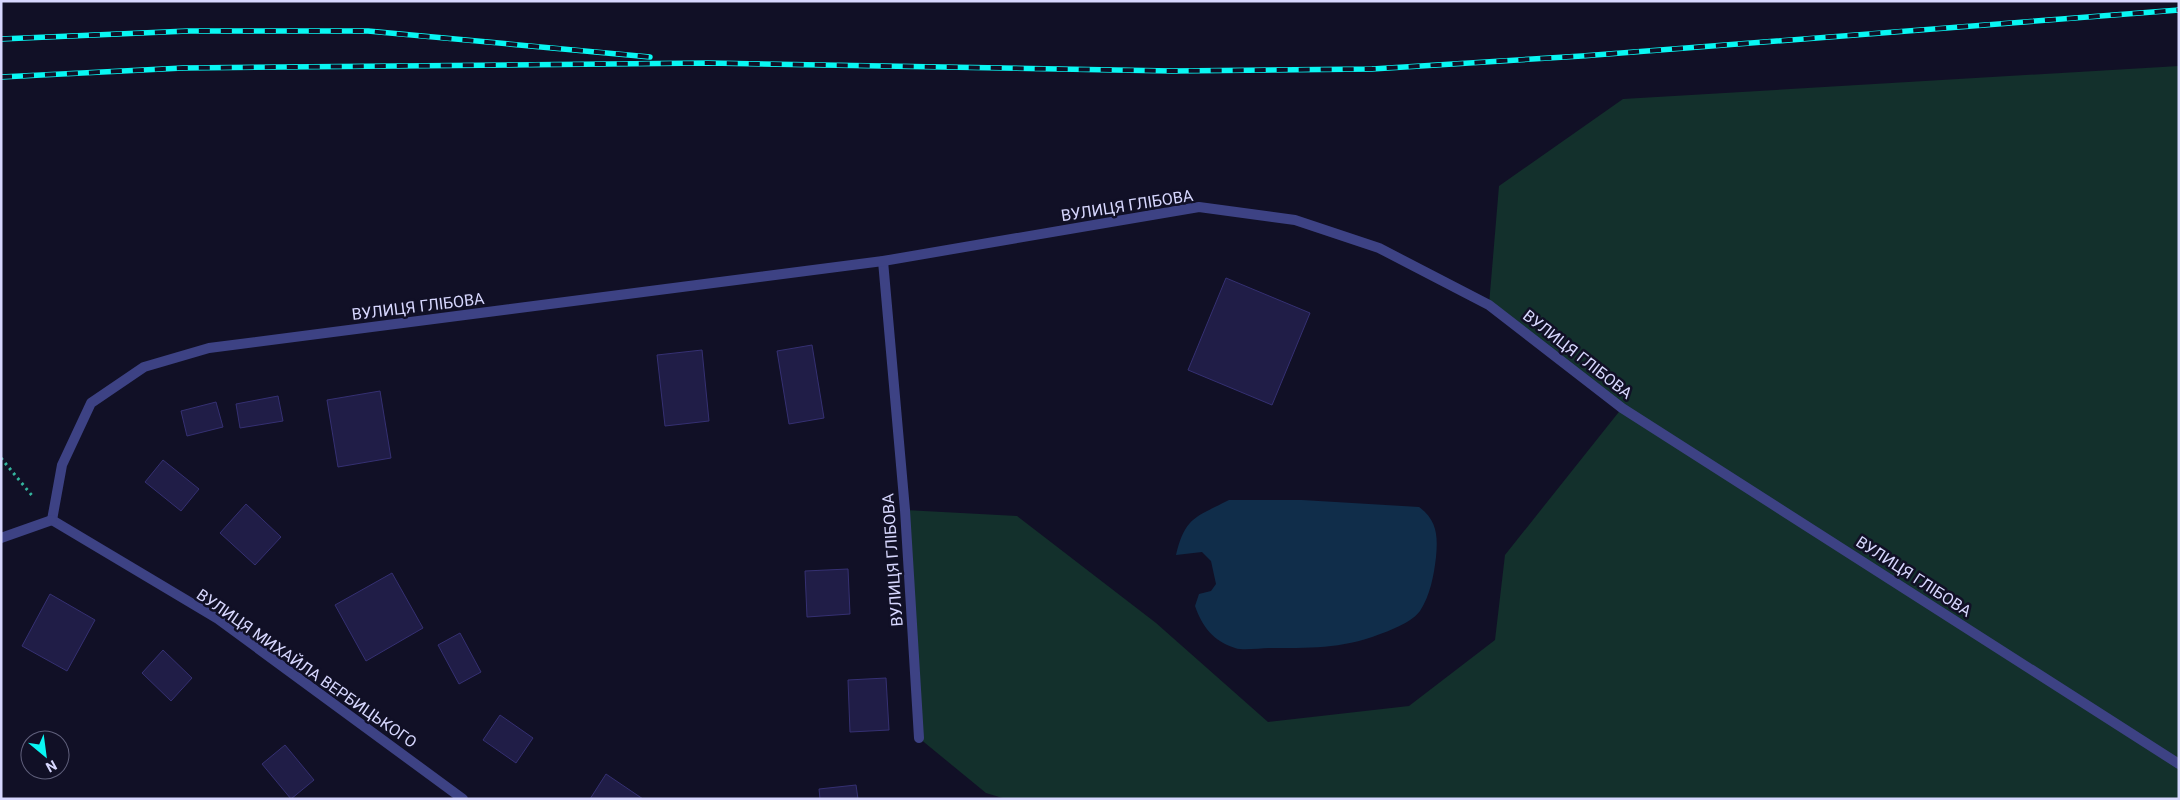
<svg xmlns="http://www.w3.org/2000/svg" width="2180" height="800" font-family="Roboto,sans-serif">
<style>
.green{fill:#13302c}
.water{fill:#102d4a}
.building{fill:#201d47;stroke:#353072}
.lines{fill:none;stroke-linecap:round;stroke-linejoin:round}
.path{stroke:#34b59e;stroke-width:3;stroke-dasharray:2.5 4;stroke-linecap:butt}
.street{stroke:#3d4284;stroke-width:10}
.rail-casing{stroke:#09f7f3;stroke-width:5.5}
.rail{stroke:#111026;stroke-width:4;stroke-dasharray:11;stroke-linecap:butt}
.labels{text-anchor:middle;stroke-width:5;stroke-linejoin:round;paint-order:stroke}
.street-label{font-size:16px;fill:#d7d7fe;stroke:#111026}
</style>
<rect width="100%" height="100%" fill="#111026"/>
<path class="green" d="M2179 66V799H1006L986 793 919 738 905 510 1017 516 1156 623 1268 722 1409 706 1495 640 1505 555 1622 408 1489 305 1499 186 1623 99Z"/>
<path class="water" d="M1229 500H1302L1419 507C1437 520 1438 536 1436 557 1434 575 1430 596 1420 611 1414 619 1404 624 1395 628 1348 649 1318 648 1269 648 1259 648 1244 651 1235 648 1213 641 1202 626 1195 606L1199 594 1211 591 1216 584 1211 561 1202 552 1176 555C1185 517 1196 517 1229 500Z"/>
<g class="building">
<path d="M1226 278 1310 313 1272 405 1188 370Z"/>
<path d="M812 345 824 418 789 424 777 351Z"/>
<path d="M702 350 709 421 665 426 657 355Z"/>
<path d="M380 391 391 458 338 467 327 400Z"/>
<path d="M278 396 283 421 240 428 236 404Z"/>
<path d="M216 402 223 427 187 436 181 411Z"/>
<path d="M163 460 199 489 181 511 145 482Z"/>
<path d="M246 504 281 537 255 565 220 533Z"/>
<path d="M848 569 850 614 807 617 805 571Z"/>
<path d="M392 573 423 628 366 661 335 605Z"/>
<path d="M50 594 95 620 67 671 22 646Z"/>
<path d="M460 633 481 672 459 684 438 645Z"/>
<path d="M163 650 192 678 171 701 142 673Z"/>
<path d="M886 678 889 730 850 732 848 680Z"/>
<path d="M500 715 533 738 516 763 483 740Z"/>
<path d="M285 745 314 780 291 799 262 764Z"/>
<path d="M606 774 643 799H590Z"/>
<path d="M856 785 858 799H820L819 789Z"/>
</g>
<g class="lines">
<path class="path" d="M1 458 34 498"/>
<g class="street">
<path d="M883 261 905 510 919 738"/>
<path d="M52 520 62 465 91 403 144 367 209 348 883 261 1199 207 1295 220 1379 248 1489 305 1622 408 2179 764"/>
<path d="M52 520 218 619 463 799"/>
<path d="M1 538 52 520"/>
</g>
<defs>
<g id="rail">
<path d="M1 39 188 31H368L650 57"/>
<path d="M1 77 183 68 708 63 1172 71 1372 69 1582 56 2179 10"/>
</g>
</defs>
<use href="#rail" class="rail-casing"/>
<use href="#rail" class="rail"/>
</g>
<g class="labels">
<g class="street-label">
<text transform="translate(1127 205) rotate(-9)" y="6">ВУЛИЦЯ ГЛІБОВА</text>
<text transform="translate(418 306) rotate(-7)" y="6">ВУЛИЦЯ ГЛІБОВА</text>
<text transform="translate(1578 354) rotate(38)" y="6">ВУЛИЦЯ ГЛІБОВА</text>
<text transform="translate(892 560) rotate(-94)" y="6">ВУЛИЦЯ ГЛІБОВА</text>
<text transform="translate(1914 576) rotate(33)" y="6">ВУЛИЦЯ ГЛІБОВА</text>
<text transform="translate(307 668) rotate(35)" y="6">ВУЛИЦЯ МИХАЙЛА ВЕРБИЦЬКОГО</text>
</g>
</g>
<rect width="2180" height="800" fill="none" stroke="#d7d7fe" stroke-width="5"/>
<g transform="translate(45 755) rotate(151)"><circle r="24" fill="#111026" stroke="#60607c"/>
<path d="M0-4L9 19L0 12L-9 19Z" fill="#09f7f3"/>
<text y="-8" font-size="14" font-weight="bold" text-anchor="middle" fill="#d7d7fe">N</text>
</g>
</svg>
